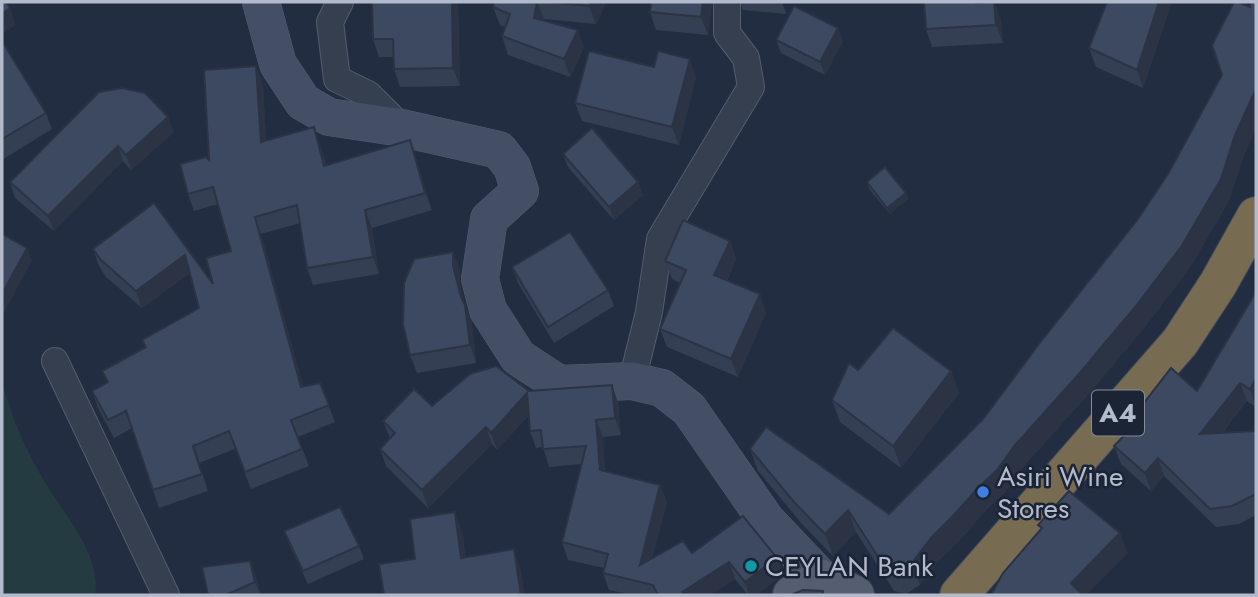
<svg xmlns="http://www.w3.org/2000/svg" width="1258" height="597" font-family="Jost,sans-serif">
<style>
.green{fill:#243c41}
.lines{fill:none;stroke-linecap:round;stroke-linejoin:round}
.street-casing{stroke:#545d6e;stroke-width:28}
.secondary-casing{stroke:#545d6e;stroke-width:38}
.primary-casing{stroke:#3f4859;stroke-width:40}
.highway-casing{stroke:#3e4758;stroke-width:40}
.street{stroke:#363f50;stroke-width:26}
.secondary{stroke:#444e64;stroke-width:37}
.primary{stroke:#545e70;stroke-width:38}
.highway{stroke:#776b52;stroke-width:38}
.wall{fill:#343f53}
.shaded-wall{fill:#2b3344}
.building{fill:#3d4961;stroke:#2b3344;stroke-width:2}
.shop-dot{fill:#3f7fe0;stroke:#1b2435;stroke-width:2.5}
.culture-dot{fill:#0f9aa8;stroke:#1b2435;stroke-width:2.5}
.labels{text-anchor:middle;stroke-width:5;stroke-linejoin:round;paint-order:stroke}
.shield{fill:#1b2435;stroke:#858d9e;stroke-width:2}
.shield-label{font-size:26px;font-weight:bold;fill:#b2bacb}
.poi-label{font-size:28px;fill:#b2bacb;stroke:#1b2435;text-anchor:start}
</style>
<rect width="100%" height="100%" fill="#222d41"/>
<path class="green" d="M2 385C8 398 11 412 16 425 23 442 32 459 40 474 60 510 102 553 95 595H2Z"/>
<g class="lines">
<defs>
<g id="street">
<path d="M340 2 330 22 337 79 368 94 402 128"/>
<path d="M55 361 166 595"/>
<path d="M632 381 649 312 660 239 751 87 746 58 727 33V2"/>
</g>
<path id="secondary" d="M261 2 278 64 303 102 329 117 402 128 499 150 512 167 520 191 489 219 480 279 488 310 518 357 559 384 632 381 662 388 689 409 766 520 822 579"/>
<path id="primary" d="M792 595 822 579 855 595"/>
<path id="highway" d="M959 595 1180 342 1218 284 1256 216"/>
</defs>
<use href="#street" class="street-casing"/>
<use href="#secondary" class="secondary-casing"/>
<use href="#primary" class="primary-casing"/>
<use href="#highway" class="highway-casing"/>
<use href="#street" class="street"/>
<use href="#secondary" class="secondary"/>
<use href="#primary" class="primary"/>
<use href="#highway" class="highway"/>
</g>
<g class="wall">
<path d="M372 2H458L460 86 400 87 394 69V57H379L373 39Z"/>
<path d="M494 2H604L605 5 596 24 544 19 543 21 584 48 570 77 508 55 502 36 505 27 500 25 493 7Z"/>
<path d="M712 2 708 35 656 30 650 12Z"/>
<path d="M740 2H782L786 13V14L743 10Z"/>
<path d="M994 2 1001 20 1003 43 932 47 926 29 981 3Z"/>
<path d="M1172 2 1143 88 1096 67 1089 48Z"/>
<path d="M1256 2V128L1243 158 1229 201 1189 269 1144 328 1086 397 1023 467 1005 492 985 511 962 538 939 560 920 585 906 594 894 591 856 532 833 556 802 524 758 471 750 449 889 514 983 419 1138 219 1168 174 1222 75 1250 7Z"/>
<path d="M838 28 843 41 825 75 781 53 776 40Z"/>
<path d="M2 41 46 113 52 129 2 160Z"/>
<path d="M256 66 263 84 266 140 320 144 326 165 410 140 416 158 432 210 372 228 379 274 313 285 307 268 300 223 261 234 303 386 320 383 335 422 298 437 309 466 251 489 235 449 199 463 208 491 159 508 132 428 114 438 98 408 92 391 107 382 102 371 145 348 142 340 199 308 190 273 142 308 106 277 99 266 93 249 154 203 213 284 231 251 218 204 194 211 188 194 209 160Z"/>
<path d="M696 77 679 145 582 121 575 103Z"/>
<path d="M99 92 174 132 131 170 123 161 54 231 15 198 10 182Z"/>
<path d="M563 154 638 182 643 195 614 220 568 167Z"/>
<path d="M867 182 906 193 908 199 890 214 869 189Z"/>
<path d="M730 241 736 259 727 281 766 313 738 377 667 347 660 329 680 283 672 279 665 261Z"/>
<path d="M453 252 460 270V284L465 306 472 323 476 363 417 373 410 355Z"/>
<path d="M512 267 608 290 614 306 554 343 518 283Z"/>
<path d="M1256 292V407L1247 401 1222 433 1256 431V515L1239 524 1216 527 1164 476 1151 491 1121 464 1114 446 1139 420 1137 412 1197 391Z"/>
<path d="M858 370 951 371 959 393 901 468 840 422 832 400Z"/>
<path d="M612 385 618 403 621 435 603 437 605 472 660 485 667 502 652 558 692 553 777 558 783 575 756 595H748L735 579 710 595H632L609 590 603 573 604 568 568 560 562 542 582 464 549 467 543 447 536 448 530 431 529 415 497 450 492 444 428 508 386 466 380 449 390 438 383 421 432 406 529 391Z"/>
<path d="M284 531 359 546 364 559 308 584 289 544Z"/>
<path d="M250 561 258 583 261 595H208Z"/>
</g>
<g class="shaded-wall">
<path d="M452 2H458L460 86 453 68Z"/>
<path d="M537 2 544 19 540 37 534 18Z"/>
<path d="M591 2H604L605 5 596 24 589 6Z"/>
<path d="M703 2H712L708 35 701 17Z"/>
<path d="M994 2 1001 20 1003 43 996 25Z"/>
<path d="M1159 2H1172L1143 88 1137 70Z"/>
<path d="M10 8 16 25 2 34V14Z"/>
<path d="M838 28 843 41 825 75 820 62Z"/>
<path d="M578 30 584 48 570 77 564 59Z"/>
<path d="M690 59 696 77 679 145 672 127Z"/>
<path d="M256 66 263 84 267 159 261 142Z"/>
<path d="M1256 89V128L1243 158 1229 201 1189 269 1144 328 1086 397 1023 467 1005 492 985 511 962 538 939 560 920 585 912 563 1235 135Z"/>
<path d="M168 117 174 132 131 170 126 155Z"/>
<path d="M314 127 320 144 330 183 324 166Z"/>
<path d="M410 140 416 158 432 210 425 193Z"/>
<path d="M118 146 123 161 54 231 48 216Z"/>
<path d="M638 182 643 195 614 220 609 207Z"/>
<path d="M906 193 908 199 890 214 887 208Z"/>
<path d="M365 210 372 228 379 274 373 257Z"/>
<path d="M255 217 261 234 308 404 301 387Z"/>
<path d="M730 241 736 259 721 293 714 275Z"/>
<path d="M27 248 32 261 2 316V294Z"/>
<path d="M453 252 460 270V284L465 306 472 323 476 363 470 345 461 297 453 266Z"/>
<path d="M185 255 191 272 142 308 136 291Z"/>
<path d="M760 294 766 313 738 377 731 359Z"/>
<path d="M951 371 959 393 901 468 893 446Z"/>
<path d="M1256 378V407L1250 389Z"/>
<path d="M1240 383 1247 401 1206 452 1200 434Z"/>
<path d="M612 385 618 403 621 435 615 418Z"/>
<path d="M527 393 533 410 497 450 491 433Z"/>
<path d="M596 420 603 437 606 487 600 470Z"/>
<path d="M486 427 492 444 428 508 422 490Z"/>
<path d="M1158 458 1164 476 1151 491 1145 473Z"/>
<path d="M660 485 667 502 646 582 640 565Z"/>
<path d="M848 510 856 532 833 556 825 534Z"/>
<path d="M455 512 463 533 468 579 461 558Z"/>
<path d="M1120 533 1128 553 1086 595H1076L1071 583Z"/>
<path d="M514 549 521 570 525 595H521Z"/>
<path d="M777 558 783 575 756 595H749L745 582Z"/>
<path d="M250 561 258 583 261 595H260L255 582Z"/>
<path d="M729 562 735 579 710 595H683L682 592Z"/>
</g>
<g class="building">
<path d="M2 2H6L10 8 2 14Z"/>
<path d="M372 2H452L453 68 394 69 393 39H373Z"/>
<path d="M494 2H537L534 18 578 30 564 59 502 36 510 14 493 7Z"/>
<path d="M551 2H591L589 6Z"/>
<path d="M651 2H703L701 17 650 12Z"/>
<path d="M924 2H976V3L994 2 996 25 926 29Z"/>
<path d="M1107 2H1159L1137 70 1089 48Z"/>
<path d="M1234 2H1238L1250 7 1251 2H1256V89L1235 135 1221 179 1181 247 1136 306 1078 375 1015 445 997 470 977 489 953 516 931 538 912 563 898 572 886 569 848 510 825 534 794 502 750 449 766 427 889 514 983 419 1039 344 1138 219 1168 174 1222 75 1212 45Z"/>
<path d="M794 6 838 28 820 62 776 40Z"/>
<path d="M2 41 46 113 2 139Z"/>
<path d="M589 51 654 67 658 51 690 59 672 127 575 103Z"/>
<path d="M256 66 261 142 314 127 324 166 410 140 425 193 365 210 373 257 307 268 297 205 255 217 301 387 320 383 329 405 291 420 302 449 245 472 229 431 193 446 202 474 153 490 126 411 108 420 92 391 108 382 102 371 146 347 142 340 199 308 185 255 136 291 100 259 93 249 154 203 213 284 206 258 231 251 213 187 188 194 180 164 206 157 209 160 204 70Z"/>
<path d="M122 88 145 93 168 117 126 155 118 146 48 216 10 182 99 92Z"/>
<path d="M592 128 638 182 609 207 563 154Z"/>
<path d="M885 167 906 193 887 208 867 182Z"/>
<path d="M683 220 730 241 714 275 760 294 731 359 660 329 686 270 665 261Z"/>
<path d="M570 232 608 290 548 327 512 267Z"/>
<path d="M2 234 27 248 2 294Z"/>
<path d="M453 252V266L461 297 465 305 470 345 410 355 403 324 404 283 414 259Z"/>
<path d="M1256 292V378L1250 389 1240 383 1200 434 1256 431V494L1232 506 1210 509 1158 458 1145 473 1114 446 1142 417 1137 412 1171 368 1197 391Z"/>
<path d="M893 328 951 371 893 446 832 400 849 363 858 370Z"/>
<path d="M496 366 529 391 612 385 615 418 596 420 600 470 660 485 640 565 683 541 692 553 743 516 777 558 745 582 729 562 682 592 684 595H658L653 585 603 573 608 554 562 542 586 446 543 449 541 430 530 431 527 393 491 433 486 427 422 490 380 449 395 433 383 421 414 389 432 406 470 374Z"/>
<path d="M1069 491 1120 533 1071 583 1083 595H991L1003 573 1042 528 1038 525Z"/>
<path d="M340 507 359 546 303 571 284 531Z"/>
<path d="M455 512 461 558 514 549 521 595H384L379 564 415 559 410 519Z"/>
<path d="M250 561 255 582 226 595H208L202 567Z"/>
<path d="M803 590 823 591 822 595H791Z"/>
</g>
<circle class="shop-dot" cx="983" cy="492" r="7"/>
<circle class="culture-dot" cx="751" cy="566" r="7"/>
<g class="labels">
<rect class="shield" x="1092" y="390.5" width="52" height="45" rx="5"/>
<g class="shield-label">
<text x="1118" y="422">A4</text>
</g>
<g class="poi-label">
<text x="997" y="486">Asiri Wine<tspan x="997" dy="32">Stores</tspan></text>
<text x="765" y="576">CEYLAN Bank</text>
</g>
</g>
<rect width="1258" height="597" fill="none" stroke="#b2bacb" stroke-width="7"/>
</svg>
